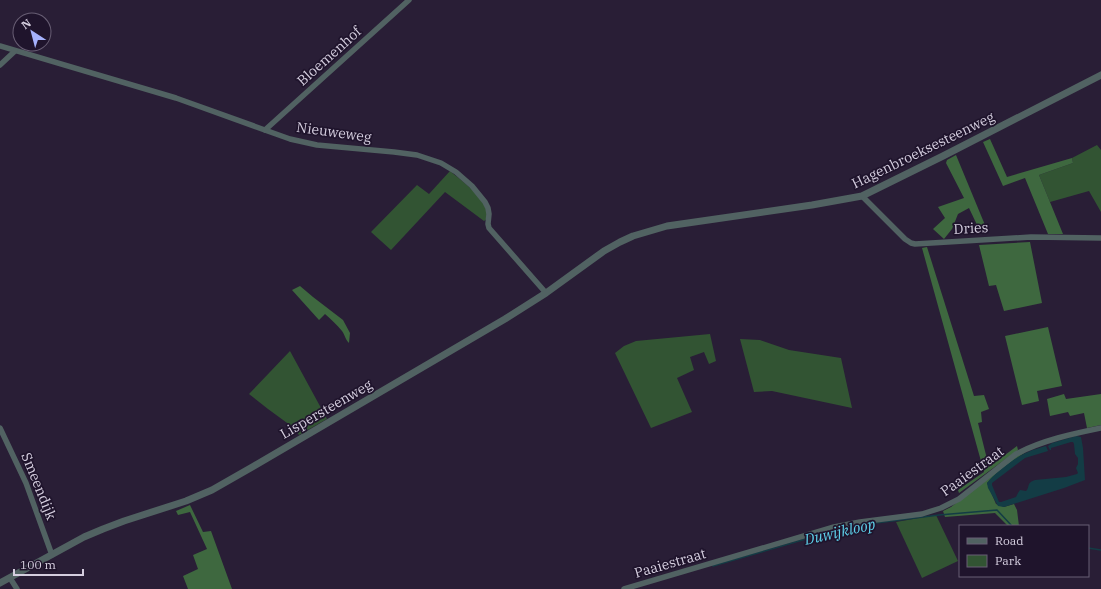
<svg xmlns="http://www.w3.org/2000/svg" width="1101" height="589" font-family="'IBM Plex Serif',serif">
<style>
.green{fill:#325433}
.forest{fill:#3e683f}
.water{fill:#133c45}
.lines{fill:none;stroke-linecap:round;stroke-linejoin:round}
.stream{stroke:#133c45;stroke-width:1.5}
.minor{stroke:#516262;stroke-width:5.5}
.tertiary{stroke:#516262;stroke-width:7}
.labels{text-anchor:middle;stroke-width:3.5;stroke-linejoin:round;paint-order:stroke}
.street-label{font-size:14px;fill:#d5cedf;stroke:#1f142c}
.water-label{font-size:15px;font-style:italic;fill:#5fd3ec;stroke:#1f142c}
</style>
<rect width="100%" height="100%" fill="#291e36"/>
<g class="green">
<path d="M1097 145 1101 150V212L1089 191 1050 202 1039 175 1073 163 1072 158Z"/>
<path d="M450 171C463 182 488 199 488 218L484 221 445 192 391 250 371 232 417 185 429 194Z"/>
<path d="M710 334 716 361 709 364 704 352 690 357 694 370 677 378 692 412 651 428 615 353 624 346 636 341Z"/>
<path d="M740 339 760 340 789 350 841 358 852 408 772 391 754 392Z"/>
<path d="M290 351 327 419 299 435 294 428 268 409 249 394Z"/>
<path d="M936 515 958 561 922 578 896 522Z"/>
</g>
<g class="forest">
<path d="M990 139 1007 177 1072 158 1073 163 1039 175 1063 234H1048L1025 178 1003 186 983 142Z"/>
<path d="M956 155 985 225 978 227 969 208 958 214 952 229 944 239 933 229 945 218 938 207 964 198 946 163 947 160Z"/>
<path d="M1030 242 1042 303 1004 311 996 285 989 286 979 245Z"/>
<path d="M927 247 974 396 984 395 989 409 981 412 982 422 978 423 989 467 1017 446 1018 450 959 493 958 490 984 472 922 248Z"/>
<path d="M300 286 313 297 343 320 350 333 349 343C345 339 345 335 342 331 337 325 331 319 325 314L319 320 292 290Z"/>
<path d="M1048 327 1062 386 1037 391 1039 401 1022 405 1005 336Z"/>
<path d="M1064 394 1066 399 1101 394V425L1087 428 1084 413 1070 416 1068 412 1050 416 1047 399Z"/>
<path d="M1027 451 1006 466 987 483 996 504 1004 507 1014 504 1017 510 1019 526H1008L995 513 945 517 943 511 951 507 1016 456Z"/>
<path d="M190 505 203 532 211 531 232 589H188L183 576 198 569 193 555 207 549 190 512 178 515 176 511Z"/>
</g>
<path class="water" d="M1076 436 1081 437 1083 448 1085 480 1064 488 1004 507 998 506 988 488 987 483C994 473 1017 456 1028 452 1034 449 1040 448 1046 446L1048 451 1025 458 992 483V485L999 502H1001L1016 497 1018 493 1020 490 1026 491 1027 490C1030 484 1027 483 1035 480L1066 477 1077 474 1078 473 1076 468 1078 464V458L1075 454 1074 444 1073 442H1071L1051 448V450H1050L1048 446 1052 443Z"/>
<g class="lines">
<g class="stream">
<path d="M1088 548 1101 550"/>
<path d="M713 566 840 529 876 523 939 515 997 510 1012 526"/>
</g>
<g class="minor">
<path d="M0 46 176 98 290 139 317 145 394 152 417 155 441 163 456 172 472 186 485 202 488 208 489 214 488 224 489 228 546 293"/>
<path d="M0 65 15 51"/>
<path d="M265 130 409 0"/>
<path d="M862 196 905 239 911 243 915 244 1031 237 1101 238"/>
<path d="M0 428 26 483 52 555"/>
<path d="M10 578 17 589"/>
<path d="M624 589 834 527 860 522 922 514 941 508 959 499 1016 454C1043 440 1072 434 1101 428"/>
</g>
<path class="tertiary" d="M0 583 84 537 103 529 124 521 186 501 212 490 254 466 505 319 546 293 604 251 620 242 633 236 667 226 812 205 862 196 943 156 1101 75"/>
</g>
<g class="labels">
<g class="street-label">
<text transform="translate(329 56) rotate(-42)" y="5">Bloemenhof</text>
<text transform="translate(334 132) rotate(8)" y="5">Nieuweweg</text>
<text transform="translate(923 150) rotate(-26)" y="5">Hagenbroeksesteenweg</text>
<text transform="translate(971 228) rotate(-3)" y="5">Dries</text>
<text transform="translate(326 409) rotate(-30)" y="5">Lispersteenweg</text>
<text transform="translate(972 471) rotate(-36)" y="5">Paaiestraat</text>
<text transform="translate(39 486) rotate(68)" y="5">Smeendijk</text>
<text transform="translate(670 563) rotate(-16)" y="5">Paaiestraat</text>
</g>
<g class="water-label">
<text transform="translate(840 532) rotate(-13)" y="5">Duwijkloop</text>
</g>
</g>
<rect x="959" y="525" width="130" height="52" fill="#1f142c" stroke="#685e74"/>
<rect x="967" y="538" width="20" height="6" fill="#516262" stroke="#685e74"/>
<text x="995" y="545" font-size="12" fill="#d5cedf">Road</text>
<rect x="967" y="555" width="20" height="12" fill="#325433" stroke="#685e74"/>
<text x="995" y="565" font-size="12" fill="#d5cedf">Park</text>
<g transform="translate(32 32) rotate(324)"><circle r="19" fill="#1f142c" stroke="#685e74"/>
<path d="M0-3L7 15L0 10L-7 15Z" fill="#a5b1fc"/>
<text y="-6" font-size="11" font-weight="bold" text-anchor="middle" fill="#d5cedf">N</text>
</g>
<path d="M14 569v6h69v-6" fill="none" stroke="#d5cedf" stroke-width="2"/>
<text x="20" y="569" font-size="12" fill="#d5cedf" stroke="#1f142c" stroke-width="3" paint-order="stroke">100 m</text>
</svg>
